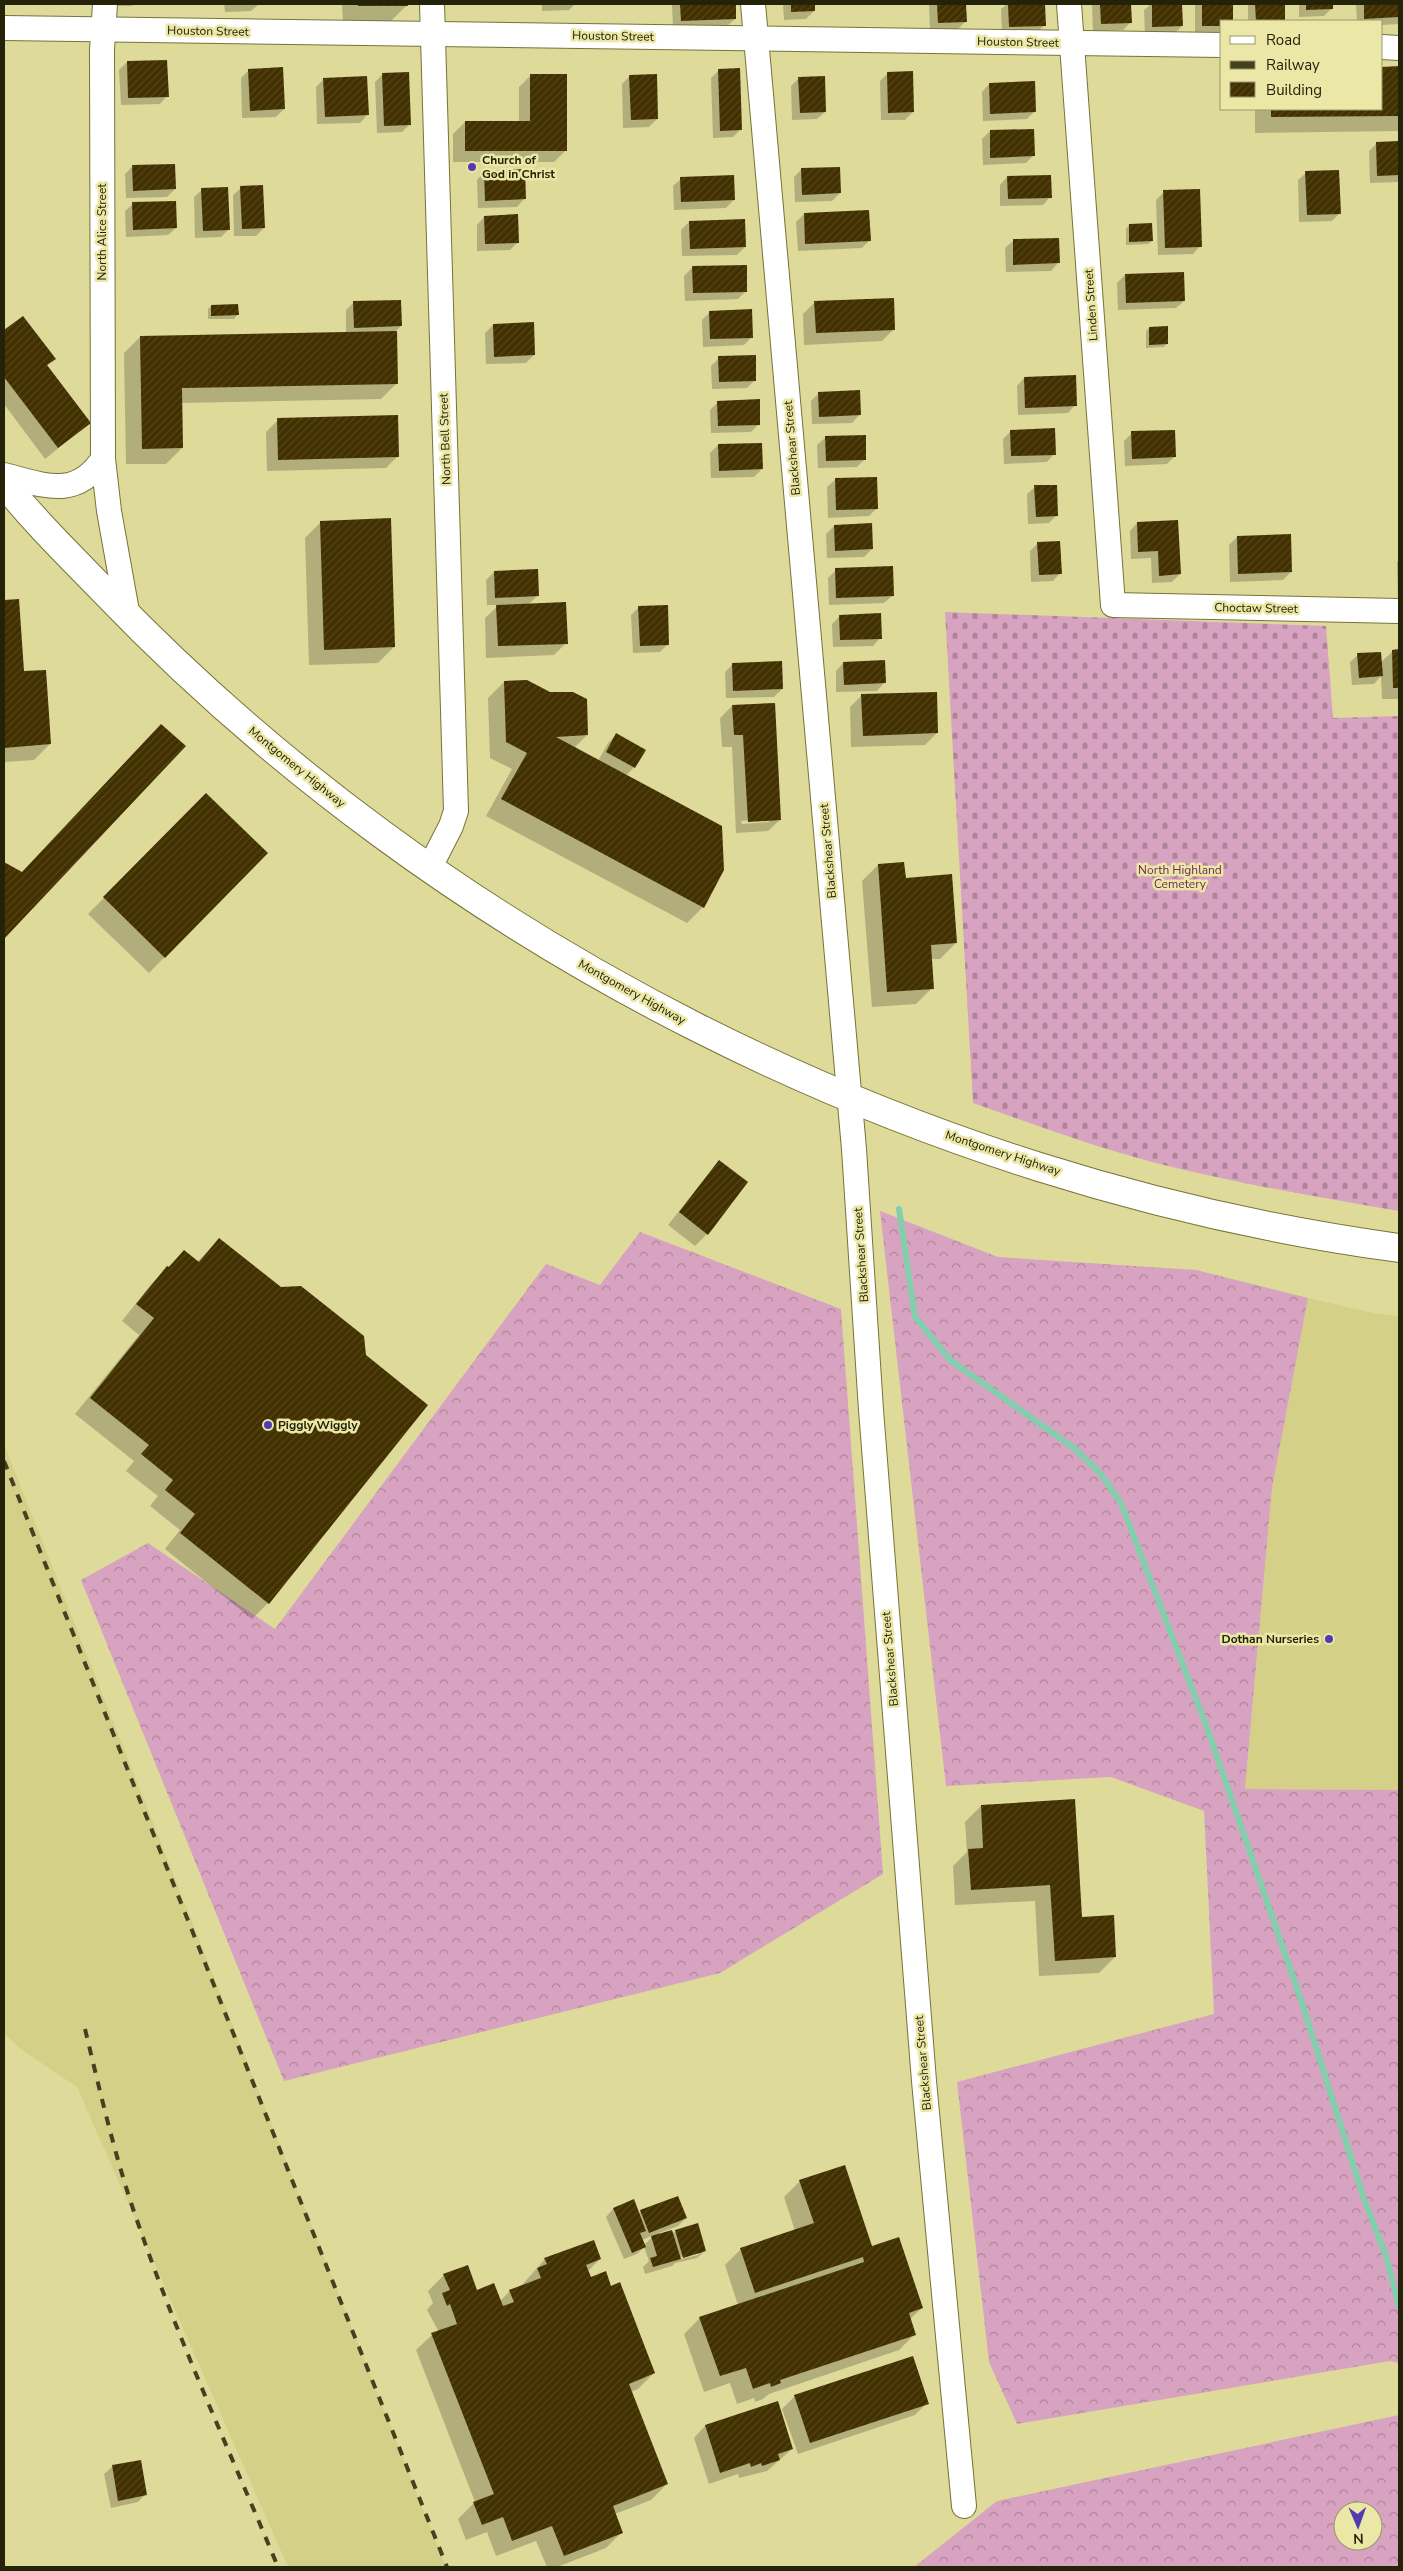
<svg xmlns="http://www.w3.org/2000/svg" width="1403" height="2571" font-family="'Nunito Sans',sans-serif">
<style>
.built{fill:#d5d088}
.forest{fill:url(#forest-crowns);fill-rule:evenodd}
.cemetery{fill:url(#cemetery-stones)}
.shadow{fill:#0003;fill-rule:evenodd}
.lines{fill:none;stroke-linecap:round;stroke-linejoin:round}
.stream{stroke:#82cead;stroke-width:6}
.building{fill:url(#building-hatch)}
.minor-casing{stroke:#777336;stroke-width:26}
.primary-casing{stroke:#777336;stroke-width:30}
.minor{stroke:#fff;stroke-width:24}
.primary{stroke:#fff;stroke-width:28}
.rail{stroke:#444121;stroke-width:4;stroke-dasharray:9 9;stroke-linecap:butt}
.poi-dot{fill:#513bb3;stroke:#ebe7a7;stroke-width:2}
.labels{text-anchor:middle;stroke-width:5;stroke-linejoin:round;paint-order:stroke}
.street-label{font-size:12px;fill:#242208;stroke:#ebe7a7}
.poi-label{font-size:12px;font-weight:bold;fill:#242208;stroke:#ebe7a7;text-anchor:start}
.park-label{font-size:12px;fill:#732858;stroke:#ebe7a7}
</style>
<defs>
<pattern id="forest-crowns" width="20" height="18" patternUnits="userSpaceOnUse" patternTransform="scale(1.25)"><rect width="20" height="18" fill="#d8a3c0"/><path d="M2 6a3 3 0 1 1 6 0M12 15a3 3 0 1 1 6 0" fill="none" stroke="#af849a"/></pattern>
<pattern id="cemetery-stones" width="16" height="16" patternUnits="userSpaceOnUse" patternTransform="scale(1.25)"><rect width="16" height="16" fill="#d8a3c0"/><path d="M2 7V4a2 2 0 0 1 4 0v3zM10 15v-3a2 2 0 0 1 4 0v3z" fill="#af849a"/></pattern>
<pattern id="building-hatch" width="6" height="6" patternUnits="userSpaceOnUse" patternTransform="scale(1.25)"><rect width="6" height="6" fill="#423000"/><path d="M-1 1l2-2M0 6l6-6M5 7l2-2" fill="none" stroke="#54451b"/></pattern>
</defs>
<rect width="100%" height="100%" fill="#deda9a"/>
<g class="built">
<path d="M1308 1298 1373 1313 1399 1316V1790L1245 1789 1272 1488Z"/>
<path d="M4 1444 446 2567H288L77 2087 22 2050 4 2033Z"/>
</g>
<g class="forest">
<path d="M880 1211 998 1257 1196 1270 1308 1298 1272 1488 1245 1789 1399 1790V2363L1390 2361 1017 2424 989 2362 957 2082 1214 2014 1204 1811 1111 1777 946 1786Z"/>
<path d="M640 1232 841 1309 883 1874 720 1973 284 2081 81 1580 148 1543 275 1629 546 1264 600 1285Z"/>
<path d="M1399 2415V2567H914L997 2501ZM1343 2511H1373V2541H1343Z"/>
</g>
<path class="cemetery" d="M945 612 1326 626 1333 718 1399 716V1211C1323 1198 1247 1185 1172 1167 1104 1151 1038 1126 973 1103Z"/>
<g class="shadow">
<path d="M107 4H134L132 6H107Z"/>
<path d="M224 4H259L251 11 225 12Z"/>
<path d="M342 4H406V6L390 22H343Z"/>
<path d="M542 4H575L569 10 542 11Z"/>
<path d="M672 4H735V19L727 26 673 28Z"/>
<path d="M783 4H813L814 11 806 19 784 20Z"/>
<path d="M929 4H965L966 21 958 29 930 30Z"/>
<path d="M1007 4H1044V25L1037 33 1002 34 1001 9Z"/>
<path d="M1092 4H1130L1131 22 1123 30 1093 31Z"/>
<path d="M1151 4H1181L1182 26 1174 34 1145 35 1144 10Z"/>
<path d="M1195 4H1231L1232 21H1222V33H1195Z"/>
<path d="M1248 4H1283L1284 21H1248Z"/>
<path d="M1299 4H1332V8L1324 16 1299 17Z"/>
<path d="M1356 4H1399V24L1382 25V21H1357Z"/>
<path d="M127 62 167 96 160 104 121 105 119 70Z"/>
<path d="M1382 68H1399V131L1255 133V109H1382Z"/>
<path d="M249 70 284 109 276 117 242 118 241 78Z"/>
<path d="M719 70 741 129 733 137 713 138 711 78Z"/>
<path d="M888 73 913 112 905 120H881L880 81Z"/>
<path d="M383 74 410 124 402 132 377 133 375 82Z"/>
<path d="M531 75 566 150 554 162H453V134L465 122H519V87Z"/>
<path d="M630 76 657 119 649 127 623 128 622 84Z"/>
<path d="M799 78 825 112 817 119 792 120 791 86Z"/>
<path d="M324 79 367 115 360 123 317 124 316 87Z"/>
<path d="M989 84 1035 111 1027 119 983 121 982 92Z"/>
<path d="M990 131 1034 155 1026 163 983 165 982 139Z"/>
<path d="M1399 143V182L1370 183 1369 151 1376 144Z"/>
<path d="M133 166 175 189 167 197 126 198 125 174Z"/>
<path d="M802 169 840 193 832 201 795 202 794 177Z"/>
<path d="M484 172 524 199 517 207 478 208 477 180Z"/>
<path d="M1306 173 1340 213 1332 221 1299 222 1298 180Z"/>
<path d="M1007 177 1050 197 1043 205 1000 206V185Z"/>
<path d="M681 179 734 200 726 208 674 210 673 186Z"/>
<path d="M241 188 264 228 256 236H234L233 195Z"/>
<path d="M202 190 229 229 221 237 195 238 194 197Z"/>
<path d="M1164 192 1200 246 1193 254 1158 255 1156 200Z"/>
<path d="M133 204 176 228 168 235 126 237 125 211Z"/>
<path d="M804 214 869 241 862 248 798 251 796 222Z"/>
<path d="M484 217 518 242 510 250 477 251V225Z"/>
<path d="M689 222 745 247 737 255 682 256 681 230Z"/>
<path d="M1129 225 1152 241 1148 244 1126 245V229Z"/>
<path d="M1013 241 1058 263 1051 271 1006 272 1005 248Z"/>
<path d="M692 268 746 291 738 299 685 301 684 276Z"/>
<path d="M1125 275 1184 301 1176 308 1118 310 1117 283Z"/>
<path d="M815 302 894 329 882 341 804 345 803 314Z"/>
<path d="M353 303 401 326 394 333 397 383 381 399 181 403 182 448 166 464H126L124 353 140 337 346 333V310Z"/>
<path d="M211 306 237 315 234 319H208V309Z"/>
<path d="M710 312 752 337 744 345 703 347 702 320Z"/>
<path d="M23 318 54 359 46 366 89 423 45 459 4 404V332Z"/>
<path d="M493 325 534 355 526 363 486 364 485 333Z"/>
<path d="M1149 328 1167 343 1164 347 1146 348V331Z"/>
<path d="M719 358 755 380 747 388 712 389 711 366Z"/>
<path d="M1024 378 1075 405 1068 413 1018 415 1017 386Z"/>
<path d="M819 393 859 415 852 423 812 424 811 401Z"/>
<path d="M718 402 759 424 751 432 711 433 710 410Z"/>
<path d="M278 420 398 456 386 468 267 471 266 432Z"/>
<path d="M1011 431 1054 454 1047 462 1004 464 1003 439Z"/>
<path d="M1132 433 1175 456 1167 464 1125 466 1124 441Z"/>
<path d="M825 438 865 459 857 467 818 468 817 445Z"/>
<path d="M718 445 762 469 754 477 711 478 710 453Z"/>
<path d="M835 480 877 508 869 516 828 518 827 487Z"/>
<path d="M1035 487 1057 515 1049 523 1028 524 1027 494Z"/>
<path d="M321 522 394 647 378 663 309 665 305 538Z"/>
<path d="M1137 523 1180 574 1172 582 1152 583 1151 558 1131 559 1130 531Z"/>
<path d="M834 526 872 549 864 557 827 558 826 534Z"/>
<path d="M1237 537 1291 572 1283 580 1230 582 1229 545Z"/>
<path d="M1038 543 1060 573 1053 581 1031 582 1030 551Z"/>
<path d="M1399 560V602H1398L1397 562Z"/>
<path d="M836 570 892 596 884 603 829 605 828 578Z"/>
<path d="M494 572 537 596 528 605 566 643 554 655 486 658 485 618 499 605H487L486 580Z"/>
<path d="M17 600 23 673 50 744 34 760 5 762 4 773V601Z"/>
<path d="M639 607 668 644 660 652 633 653 631 615Z"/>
<path d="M840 616 880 638 873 646 833 647 832 624Z"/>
<path d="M1393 651H1399V699H1382L1381 676 1374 684 1352 685 1350 662 1358 655 1380 663Z"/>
<path d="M843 663 884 683 877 691 836 692V671Z"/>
<path d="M733 664 782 689 774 697 726 698 725 672Z"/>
<path d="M504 682 587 735 574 748 598 761 608 743 616 735 634 767 626 776 703 907 687 923 486 816 512 769 490 758 488 698Z"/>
<path d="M862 695 937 733 925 745 851 747 850 707Z"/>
<path d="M732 706 780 820 768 831 736 833 732 747H722L720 718ZM769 819V822L742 824 741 821Z"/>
<path d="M184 746 4 938V864L22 873Z"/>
<path d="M206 795 266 853 149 973 88 914Z"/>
<path d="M878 865 905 879 956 943 940 959H930L932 988 916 1004 872 1007 862 881Z"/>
<path d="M719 1161 707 1234 695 1246 668 1225Z"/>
<path d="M219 1240 268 1603 252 1619 165 1549 180 1530 150 1506 158 1496 126 1471 134 1461 75 1414 139 1335 122 1321 152 1283 184 1251 197 1262Z"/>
<path d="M981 1806 1115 1957 1099 1973 1039 1976 1035 1901 955 1905 953 1866 967 1852 965 1822Z"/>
<path d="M800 2181 871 2247 922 2308 910 2319 915 2334 899 2350 769 2394 763 2399 755 2402 754 2398 737 2404 730 2383 704 2392 684 2334 700 2318 738 2305 725 2265 741 2249 795 2231 784 2197Z"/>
<path d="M633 2201 638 2214 641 2211 686 2218 678 2226 659 2233 660 2235 672 2234 676 2231 705 2251 697 2258 675 2263 672 2266 645 2274 643 2267 649 2261 644 2247 637 2254 624 2259 606 2217 613 2209ZM654 2235 644 2245 642 2240ZM698 2252V2255L677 2260V2258Z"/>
<path d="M545 2259H600L588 2271 590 2279 610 2287 654 2373 638 2389 631 2392 667 2484 651 2500 615 2514 622 2532 606 2548 557 2567H547L536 2541 496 2556 487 2532 466 2540 458 2519 475 2502 416 2350 432 2335 439 2332 427 2310 433 2303 428 2291 444 2275 500 2301 510 2291 522 2285Z"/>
<path d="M912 2358 927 2403 915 2415 798 2454 782 2409 794 2397Z"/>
<path d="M705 2426 792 2449 767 2471 739 2478 738 2474 709 2484 694 2438Z"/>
<path d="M140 2461 146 2494 138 2502 111 2508 104 2474 112 2467Z"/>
</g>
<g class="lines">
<path class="stream" d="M899 1209 915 1317 950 1360 1074 1448 1100 1473 1121 1503 1206 1725 1301 2000 1364 2199 1386 2256 1399 2307"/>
</g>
<g class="building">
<rect x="358" y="4" width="50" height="2"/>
<path d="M680 4H736V19L681 21Z"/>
<path d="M791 4H815V11L791 12Z"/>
<path d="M937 4H966L967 22 938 23Z"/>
<path d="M1008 4H1045L1046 26 1009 27Z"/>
<path d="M1100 4H1131L1132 23 1101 24Z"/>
<path d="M1152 4H1182L1183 26 1152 27Z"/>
<path d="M1202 4H1233V21H1222V26H1202Z"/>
<path d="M1255 4H1285V21H1256Z"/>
<path d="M1306 4H1333V9L1306 10Z"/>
<path d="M1364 4H1399V17L1364 19Z"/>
<path d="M167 60 169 97 128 98 127 61Z"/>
<path d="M1399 66V116L1271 117V109H1382V67Z"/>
<path d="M283 67 285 109 250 111 248 69Z"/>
<path d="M740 68 742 130 720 131 718 69Z"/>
<path d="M913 71 914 112 888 113 887 72Z"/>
<path d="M409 72 411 125 384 126 382 73Z"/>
<path d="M530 74H567V151H465V121H530Z"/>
<path d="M657 74 658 119 631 120 629 75Z"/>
<path d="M367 76 369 115 325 117 323 78Z"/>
<path d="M825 76 826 112 800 113 798 77Z"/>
<path d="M1035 81 1036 112 990 114 989 83Z"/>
<path d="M1034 129 1035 156 990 158V130Z"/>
<path d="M1399 141V175L1377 176 1376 142Z"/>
<path d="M175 164 176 189 133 191 132 165Z"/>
<path d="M840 167 841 193 802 195 801 168Z"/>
<path d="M525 169 526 199 485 201 484 171Z"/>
<path d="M1339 170 1341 214 1307 215 1305 171Z"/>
<path d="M734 175 735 200 681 202 680 177Z"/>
<path d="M1051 175 1052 198 1008 199 1007 176Z"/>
<path d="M263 185 265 228 242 229 240 186Z"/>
<path d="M228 187 230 230 203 231 201 188Z"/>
<path d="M1200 189 1202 247 1165 248 1163 190Z"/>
<path d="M176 201 177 228 133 230 132 202Z"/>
<path d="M869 210 871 241 805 244 804 213Z"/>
<path d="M518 214 519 243 485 244 484 216Z"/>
<path d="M745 219 746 247 690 249 689 221Z"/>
<path d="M1152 223 1153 241 1129 242V224Z"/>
<path d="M1059 238 1060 263 1013 265V239Z"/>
<path d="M747 265V292L693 293 692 266Z"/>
<path d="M1184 272 1185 301 1126 303 1125 274Z"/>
<path d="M894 298 895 330 816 333 814 301Z"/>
<path d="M401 300 402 326 354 328 353 301Z"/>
<path d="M238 304 239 315 211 316V305Z"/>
<path d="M752 309 753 338 710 339 709 311Z"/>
<path d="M23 316 56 359 47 365 91 423 58 448 4 377V330Z"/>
<path d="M534 322 535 355 494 357 493 324Z"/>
<path d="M1168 326V344L1149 345V327Z"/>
<path d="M397 331 398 384 182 388 183 448 142 449 140 336Z"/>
<path d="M756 355V381L719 382 718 356Z"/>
<path d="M1076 375 1077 406 1025 408 1024 377Z"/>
<path d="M860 390 861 415 819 417 818 392Z"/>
<path d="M760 399V425L718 426 717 401Z"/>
<path d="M398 415 399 457 278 460 277 418Z"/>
<path d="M1055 428 1056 455 1011 456 1010 430Z"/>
<path d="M1175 430 1176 457 1132 459 1131 431Z"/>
<path d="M866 435V460L826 461 825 436Z"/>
<path d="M762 443 763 469 719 471 718 444Z"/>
<path d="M877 477 878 509 836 510 835 478Z"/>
<path d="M1034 485H1057L1058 516 1036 517Z"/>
<path d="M391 518 395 647 324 650 320 521Z"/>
<path d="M1178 520 1181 574 1159 576 1158 551 1138 552 1137 522Z"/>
<path d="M872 523 873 549 835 551 834 525Z"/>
<path d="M1291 534 1292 572 1238 574 1237 536Z"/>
<path d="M1060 541 1062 574 1039 575 1037 542Z"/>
<path d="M893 566 894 596 836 598 835 568Z"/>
<path d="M538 569 539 596 495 598 494 571Z"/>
<path d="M19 599 24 671 46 670 51 744 4 748V600Z"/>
<path d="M566 602 568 644 498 646 496 605Z"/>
<path d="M668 605 669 645 640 646 638 606Z"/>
<path d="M881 613 882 639 840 640 839 615Z"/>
<path d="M1399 649V688H1393L1392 650Z"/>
<path d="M1381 652 1383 676 1359 678 1357 653Z"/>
<path d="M885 660 886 683 844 685 843 662Z"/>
<path d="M782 661 783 689 733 691 732 663Z"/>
<path d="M527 680 550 692H573L587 699 588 735 556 737 722 826 724 870 704 908 501 799 527 753 506 742 504 681Z"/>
<path d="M937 692 938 733 863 736 861 694Z"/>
<path d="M775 703 781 820 748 822 743 735H734L732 705Z"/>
<path d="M161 724 186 746 4 939V862L22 872Z"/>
<path d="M616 733 646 750 635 768 606 752Z"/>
<path d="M206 793 268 853 165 958 103 897Z"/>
<path d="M904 862 906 878 952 874 957 943 931 945 934 989 887 992 878 864Z"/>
<path d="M719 1160 748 1182 708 1235 679 1212Z"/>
<path d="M219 1238 281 1287 301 1286 364 1336 366 1355 428 1405 269 1604 180 1533 195 1514 165 1490 173 1480 141 1454 149 1445 90 1398 154 1318 136 1304 167 1266 169 1267 184 1250 199 1262Z"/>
<path d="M1075 1799 1082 1917 1114 1915 1116 1957 1055 1961 1050 1885 971 1890 968 1849 983 1848 981 1805Z"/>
<path d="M845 2165 872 2246 899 2237 923 2308 909 2313 916 2335 780 2380 781 2383 771 2387 770 2383 753 2389 746 2368 720 2376 699 2317 864 2262 863 2257 755 2293 740 2248 814 2223 799 2180Z"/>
<path d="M678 2196 687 2218 649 2233 640 2210Z"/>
<path d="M634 2199 646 2231 640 2233 646 2247 632 2253 613 2208Z"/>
<path d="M698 2223 706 2251 683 2258 675 2230Z"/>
<path d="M672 2230 681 2259 653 2267 650 2258 657 2256 651 2236Z"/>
<path d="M594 2240 601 2259 586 2265 591 2277 606 2271 611 2286 620 2282 655 2373 629 2384 668 2484 613 2506 623 2533 564 2556 552 2526 512 2541 503 2517 482 2525 473 2502 494 2494 431 2333 457 2324 450 2304 447 2306 442 2293 450 2290 443 2274 468 2265 477 2290 494 2283 503 2306 514 2302 509 2290 541 2278 537 2268 547 2264 544 2258Z"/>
<path d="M913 2356 929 2404 810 2443 794 2395Z"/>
<path d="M778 2401 793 2449 778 2454 780 2460 762 2466 761 2463 751 2467 750 2463 720 2473 705 2425Z"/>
<path d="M141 2460 147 2495 118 2501 112 2465Z"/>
</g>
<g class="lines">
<defs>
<g id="minor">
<path d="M105 4 102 50 103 459 109 511 128 617"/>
<path d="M753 4 854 1149 871 1410 924 2081 964 2506"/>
<path d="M1069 4 1113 605 1399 611"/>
<path d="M4 28 1222 45"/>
<path d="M1382 47 1399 48"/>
<path d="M4 475C44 485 75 500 103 459"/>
<path d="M429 869 451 826 456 811 432 4"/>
</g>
<path id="primary" d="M4 483C35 522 70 556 104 591 442 944 914 1182 1399 1248"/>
</defs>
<use href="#minor" class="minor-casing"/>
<use href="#primary" class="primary-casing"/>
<use href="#minor" class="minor"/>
<use href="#primary" class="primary"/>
<g class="rail">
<path d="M4 1461 447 2567"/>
<path d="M85 2029C101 2095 116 2162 139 2226 179 2342 231 2454 278 2567"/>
</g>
</g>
<g class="poi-dot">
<circle cx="472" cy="167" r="5"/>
<circle cx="268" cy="1425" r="5"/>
<circle cx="1329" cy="1639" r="5"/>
</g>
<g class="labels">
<g class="street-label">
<text transform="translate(208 31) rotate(1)" y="4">Houston Street</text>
<text transform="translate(613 36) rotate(1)" y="4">Houston Street</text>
<text transform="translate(1018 42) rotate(1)" y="4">Houston Street</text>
<text transform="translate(102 232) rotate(-90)" y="4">North Alice Street</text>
<text transform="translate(1091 305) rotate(-94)" y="4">Linden Street</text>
<text transform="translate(445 439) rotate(-92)" y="4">North Bell Street</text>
<text transform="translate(792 448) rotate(-95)" y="4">Blackshear Street</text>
<text transform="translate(1256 608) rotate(1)" y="4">Choctaw Street</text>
<text transform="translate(297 767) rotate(39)" y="4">Montgomery Highway</text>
<text transform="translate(828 851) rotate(-95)" y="4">Blackshear Street</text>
<text transform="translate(632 992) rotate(29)" y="4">Montgomery Highway</text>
<text transform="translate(1003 1153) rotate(18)" y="4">Montgomery Highway</text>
<text transform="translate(861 1255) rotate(-94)" y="4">Blackshear Street</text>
<text transform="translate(890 1659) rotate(-95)" y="4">Blackshear Street</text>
<text transform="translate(923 2063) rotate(-95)" y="4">Blackshear Street</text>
</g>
<g class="poi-label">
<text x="482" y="164">Church of<tspan x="482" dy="14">God in Christ</tspan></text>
<text x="278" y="1429">Piggly Wiggly</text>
<text x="1319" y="1643" text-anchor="end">Dothan Nurseries</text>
</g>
<g class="park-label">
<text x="1180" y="874">North Highland<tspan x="1180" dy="14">Cemetery</tspan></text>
</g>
</g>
<rect width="1403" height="2571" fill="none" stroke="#242208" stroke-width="10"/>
<rect x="1220" y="20" width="162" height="90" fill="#ebe7a7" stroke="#9b9867"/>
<rect x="1230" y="36" width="25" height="8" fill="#ffffff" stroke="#9b9867"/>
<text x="1266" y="45" font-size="15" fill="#242208">Road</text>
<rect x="1230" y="61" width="25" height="8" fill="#444121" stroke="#9b9867"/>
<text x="1266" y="70" font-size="15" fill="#242208">Railway</text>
<rect x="1230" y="82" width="25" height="15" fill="url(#building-hatch)" stroke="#9b9867"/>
<text x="1266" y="95" font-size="15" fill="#242208">Building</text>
<g transform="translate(1358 2526) rotate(178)"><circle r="24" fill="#ebe7a7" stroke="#9b9867"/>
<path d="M0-4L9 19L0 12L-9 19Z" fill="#513bb3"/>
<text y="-8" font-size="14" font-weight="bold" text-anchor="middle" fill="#242208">N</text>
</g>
</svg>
